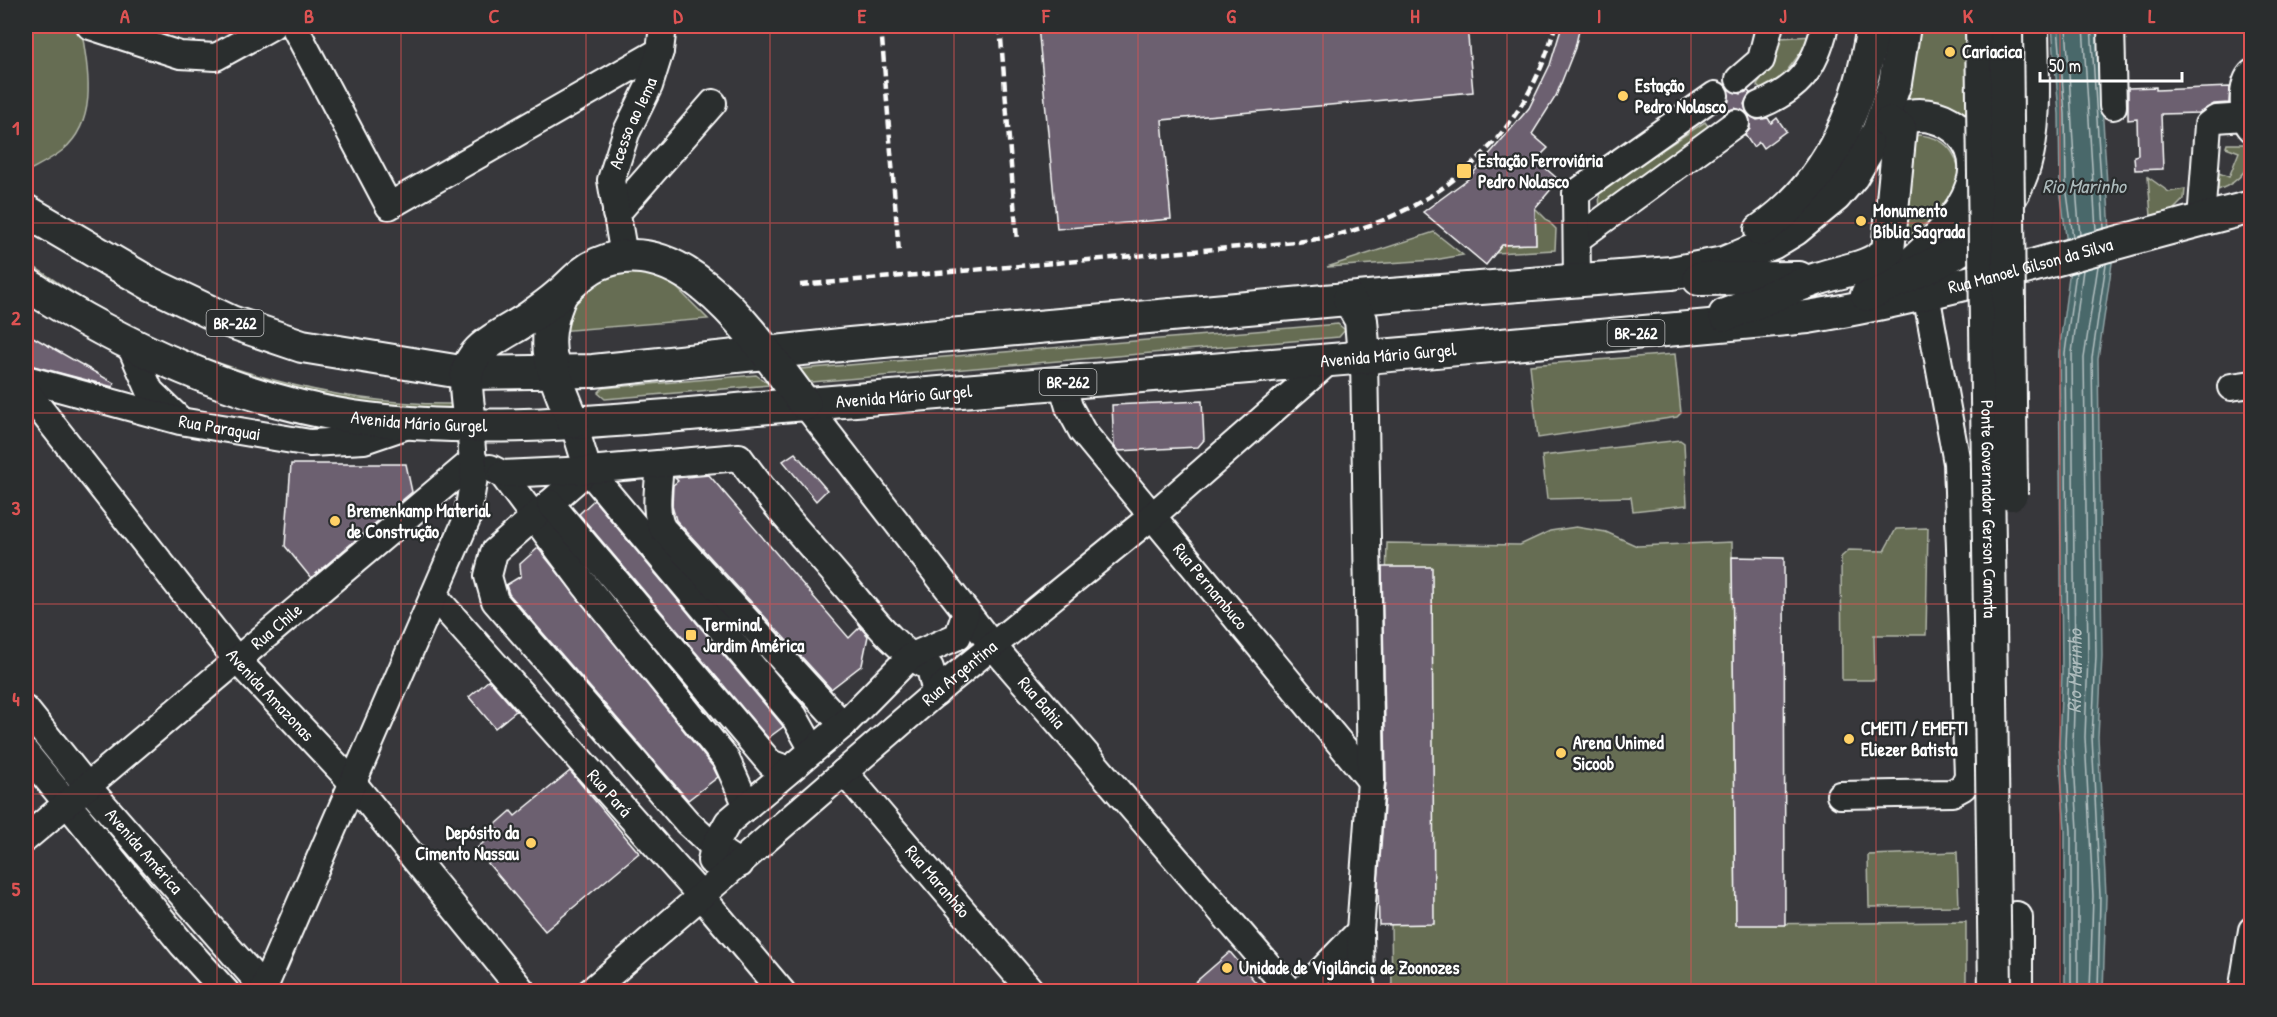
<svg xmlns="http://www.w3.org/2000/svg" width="2277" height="1017" font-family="'Patrick Hand',sans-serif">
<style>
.green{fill:#666d53;stroke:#b2b6a9;stroke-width:1.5}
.water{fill:#48676a;stroke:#91a4a6;stroke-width:1.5}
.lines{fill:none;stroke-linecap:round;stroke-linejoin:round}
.shore{stroke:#b6c2c3;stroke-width:1.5}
.building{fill:#6c6170;stroke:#fff;stroke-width:1.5}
.minor-casing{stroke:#fff;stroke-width:30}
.major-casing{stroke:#fff;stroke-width:36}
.minor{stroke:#2a2d2e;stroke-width:26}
.major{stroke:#2a2d2e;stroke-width:32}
.rail{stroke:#fff;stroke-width:4.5;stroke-dasharray:9 4.5;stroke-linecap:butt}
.major-bridge-casing{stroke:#fff;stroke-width:36;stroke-linecap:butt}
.major-bridge{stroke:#2a2d2e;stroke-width:32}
.grid{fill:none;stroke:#de5353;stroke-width:1.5;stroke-opacity:0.55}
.poi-dot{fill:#ffd166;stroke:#2a2d2e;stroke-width:2}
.labels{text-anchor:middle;stroke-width:4.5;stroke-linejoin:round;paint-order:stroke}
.shield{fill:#2a2d2e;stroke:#bfc0c0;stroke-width:1.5}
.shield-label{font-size:16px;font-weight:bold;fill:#fff}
.poi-label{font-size:18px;font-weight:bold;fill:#fff;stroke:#2a2d2e;text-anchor:start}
.street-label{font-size:18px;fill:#fff;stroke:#2a2d2e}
.water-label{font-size:20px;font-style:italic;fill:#adbbbc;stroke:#2a2d2e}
.neatline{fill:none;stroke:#de5353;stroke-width:2}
.grid-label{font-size:20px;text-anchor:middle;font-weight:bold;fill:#de5353}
</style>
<rect width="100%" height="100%" fill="#37373b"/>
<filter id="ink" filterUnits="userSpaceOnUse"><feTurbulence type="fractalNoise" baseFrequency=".0167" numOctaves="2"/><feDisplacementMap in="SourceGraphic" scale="12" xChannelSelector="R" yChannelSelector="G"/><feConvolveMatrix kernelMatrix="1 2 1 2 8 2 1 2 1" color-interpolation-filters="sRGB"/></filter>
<g filter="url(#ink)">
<g class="green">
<path d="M26 26H81C87 67 100 119 63 150 53 158 41 164 30 170H26Z"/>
<path d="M1921 26H1974L1975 128 1906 103Z"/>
<path d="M1813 36 1768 96 1757 86 1780 38Z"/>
<path d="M1705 122 1716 137 1600 213 1599 191Z"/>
<path d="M1919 135C1933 136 1944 140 1952 152 1975 186 1931 223 1905 238L1910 137Z"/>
<path d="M2227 144H2251C2252 168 2240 182 2218 190L2219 173 2229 177 2239 152 2226 147Z"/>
<path d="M2148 177 2169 192 2185 189 2184 199 2172 211 2151 216Z"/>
<path d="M1535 208 1556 229 1555 250 1496 253 1502 245 1536 244Z"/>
<path d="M1434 232 1463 255 1434 260 1327 267Z"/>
<path d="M26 262C49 276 71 292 95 306 201 368 335 406 457 404V417L250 387 26 277Z"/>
<path d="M646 270 672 283 708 319 558 331 557 321 585 290 613 272Z"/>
<path d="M1338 324 1345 330 1339 337 800 383 789 370Z"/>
<path d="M1675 354 1681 413 1677 417 1538 438 1530 365Z"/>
<path d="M756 375 770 385 605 399 598 393 603 388Z"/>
<path d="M1680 440 1684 443 1687 505 1633 511 1631 497 1547 499 1542 456Z"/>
<path d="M1576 527 1606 532 1637 546 1732 542 1736 924 1966 922V991H1392L1386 581 1387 543 1520 545 1550 531Z"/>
<path d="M1928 528 1926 635H1874L1875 680H1842L1841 557 1849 550 1884 551 1896 529Z"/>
<path d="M1957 852 1959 906 1869 907 1868 855Z"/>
</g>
<path class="water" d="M2052 26H2097L2112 263 2098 359 2102 656 2098 737 2106 896 2103 991H2065V831L2059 746 2062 672 2059 352 2070 269 2060 187 2059 114Z"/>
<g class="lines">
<g class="shore">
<path d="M2058 26 2065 114 2066 186 2073 237"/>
<path d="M2066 26C2071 95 2073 165 2080 235"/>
<path d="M2083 26 2096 230"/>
<path d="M2091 26 2104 228"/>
<path d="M2071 992V831L2065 745 2068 672 2065 353 2076 272"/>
<path id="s1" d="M2078 992V830L2073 745 2075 672 2072 353 2083 270"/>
<path d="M2090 992 2093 896 2085 737 2088 656 2084 358 2098 266"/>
<path d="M2098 992 2100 896 2092 737 2096 656 2092 358 2106 264"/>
</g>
</g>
<g class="building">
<path d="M1038 26H1467L1473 92 1162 120 1171 219 1057 229Z"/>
<path d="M1562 26H1580L1575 48 1556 96 1532 134 1548 148 1536 160 1559 180 1535 208 1536 244 1502 245 1486 265 1423 212 1468 179 1529 108 1550 65Z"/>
<path d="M2156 87V90L2230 87 2229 103 2214 104 2199 113 2161 114 2163 169 2135 170 2134 156 2138 155 2137 119 2128 120V88Z"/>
<path d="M1728 89 1741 94 1748 91 1750 93 1744 104 1747 113 1735 108 1727 111 1724 107 1729 101Z"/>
<path d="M1749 115 1757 120 1768 118 1771 123 1777 118 1786 131 1763 148 1759 142 1753 147 1745 135 1750 129Z"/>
<path d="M26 333 114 383 113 387 26 364Z"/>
<path d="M1202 401 1204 440 1198 447 1118 451 1114 446 1112 405Z"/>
<path d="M795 453 827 490 816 501 783 461Z"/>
<path d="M291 464H406L412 492 311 578 285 546Z"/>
<path d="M709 475 849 638 860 627 868 636 862 665 831 689 676 520 672 506 673 485 678 481 675 478Z"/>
<path d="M594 500 782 725 783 727 768 738 579 514Z"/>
<path d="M538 548 713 767 718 777 688 800 509 594 506 585 521 576 520 564Z"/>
<path d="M1732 557 1784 558 1785 925H1736Z"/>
<path d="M1382 567H1432L1434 924 1379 925 1378 884 1386 781Z"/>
<path d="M489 680 516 711 495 728 469 697Z"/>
<path d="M570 771 639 853 545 931 476 849 498 830 494 826 511 811 515 816Z"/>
<path d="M1230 952 1257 984 1249 992H1184Z"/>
</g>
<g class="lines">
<defs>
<g id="minor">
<path d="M90 26 180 55 216 57 272 26"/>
<path d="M294 26 389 206 660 51"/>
<path d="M2111 26 2113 106"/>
<path d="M2252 73C2241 83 2241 118 2252 129"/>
<path d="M1739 79 1761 60 1769 28 1767 26"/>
<path d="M1759 105C1799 89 1815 68 1825 26"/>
<path d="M616 214 713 103"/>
<path d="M2201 220 2208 125 2216 119 2245 117"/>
<path d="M1577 239 1736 123"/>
<path id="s2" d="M624 256 611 180 626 133 649 86 660 51 663 26"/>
<path d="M1577 280 1576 193 1715 95"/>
<path d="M129 343 150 391 178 418"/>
<path id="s3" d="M26 379 180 421 310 443 364 440 411 424"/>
<path id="s4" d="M1062 383 1069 407 1082 431 1371 781"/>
<path d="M2231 387 2252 384"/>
<path id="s5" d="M26 391 236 659 352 782 523 992"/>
<path id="s6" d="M805 404 992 645 1291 992"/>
<path d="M573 422 588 470 794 716 813 750"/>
<path d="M660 464C659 482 653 514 663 529L843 725"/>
<path d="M490 468 502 474 585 585 726 759 747 806"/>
<path d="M588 470 494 552 488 576 495 601 687 822 714 847 740 864"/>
<path d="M502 474 588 470 739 457C770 501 807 541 842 582 869 613 894 649 930 668L936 693"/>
<path d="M550 503 770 763 789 770"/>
<path id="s7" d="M434 596 702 897 782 992"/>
<path id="s8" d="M26 710 87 786 267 992"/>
<path d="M26 753 182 944 226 992"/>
<path id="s9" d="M844 772 1032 992"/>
<path d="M1840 795 1952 793 1963 787 1968 776 1957 463 1926 294"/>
<path id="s10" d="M26 838 474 460"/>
<path d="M711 861 714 847 728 822 843 725 910 657 958 636 966 612"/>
<path d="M262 992 467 519 474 477 470 424"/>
<path id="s11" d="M590 992 948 682 1151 517 1330 360"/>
<path d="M1301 992 1360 931"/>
<path d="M1338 992 1360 969"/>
<path d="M1361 992 1360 931 1371 781 1364 357"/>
<path d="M2242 992 2252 930"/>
</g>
<g id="major">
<path d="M1880 130C1922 93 1991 130 1972 186 1962 217 1933 244 1910 265"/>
<path d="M26 211 149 283 231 322 302 346 467 373 593 371 850 344 1391 295 1671 273 1724 263 1772 243 1795 229 1835 196 1852 176 1878 132 1895 83 1904 26"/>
<path d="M1761 230C1831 182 1861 106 1873 26"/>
<path d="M1699 279 1799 278"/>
<path id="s12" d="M26 284C121 346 239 400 353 417 503 438 658 415 808 404 1141 378 1475 348 1808 317 1958 293 2103 243 2252 207"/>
<path d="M561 294C537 346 554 371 573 422"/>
<path d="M1867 295C1896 281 1927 269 1954 253 2045 196 2033 119 2032 26"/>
<path d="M1349 299 1361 320 1364 357"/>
<path d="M1725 315C1757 303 1788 288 1820 278 1844 270 1869 269 1888 251L1900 129 1889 123"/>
<path d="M470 424C469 409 464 389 467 374 471 345 510 332 530 317 540 310 550 303 559 295 572 284 582 271 598 264 685 224 761 347 805 404"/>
<path d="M2016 992V918"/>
</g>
</defs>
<use href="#minor" class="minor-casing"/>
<use href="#major" class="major-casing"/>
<use href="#minor" class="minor"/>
<use href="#major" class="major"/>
<g class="rail">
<path d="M881 26 899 253"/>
<path d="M1000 26 1017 241"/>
<path d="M800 285 1297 242C1419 228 1524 148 1555 26"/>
</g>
<defs>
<g id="major-bridge">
<path id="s13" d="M1982 26 1995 992"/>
<path d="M2006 26 2011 494"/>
</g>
</defs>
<use href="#major-bridge" class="major-bridge-casing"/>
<use href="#major-bridge" class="major-bridge"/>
</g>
</g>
<path class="grid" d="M217 26V992M401 26V992M586 26V992M770 26V992M954 26V992M1138 26V992M1323 26V992M1507 26V992M1691 26V992M1876 26V992M2060 26V992M26 223H2252M26 413H2252M26 604H2252M26 794H2252"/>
<g class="poi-dot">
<circle cx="1950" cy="52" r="6"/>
<circle cx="1623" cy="96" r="6"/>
<rect x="1456" y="163" width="16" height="16" rx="3"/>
<circle cx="1861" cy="221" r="6"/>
<circle cx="335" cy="521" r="6"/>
<rect x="685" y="629" width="12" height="12" rx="3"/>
<circle cx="1849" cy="739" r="6"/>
<circle cx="1561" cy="753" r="6"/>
<circle cx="531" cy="843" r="6"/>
<circle cx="1227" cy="968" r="6"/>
</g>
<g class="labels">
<g class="shield">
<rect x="206.5" y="310" width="57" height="26" rx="4.5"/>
<rect x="1607.5" y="320" width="57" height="26" rx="4.5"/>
<rect x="1039.5" y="369" width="57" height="26" rx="4.5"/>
</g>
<g class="shield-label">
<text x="235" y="329">BR-262</text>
<text x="1636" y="339">BR-262</text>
<text x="1068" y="388">BR-262</text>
</g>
<g class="poi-label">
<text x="1962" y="58">Cariacica</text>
<text x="1635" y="92">Estação<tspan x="1635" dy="21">Pedro Nolasco</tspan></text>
<text x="1478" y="167">Estação Ferroviária<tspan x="1478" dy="21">Pedro Nolasco</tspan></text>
<text x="1873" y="217">Monumento<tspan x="1873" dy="21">Bíblia Sagrada</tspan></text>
<text x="347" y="517">Bremenkamp Material<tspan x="347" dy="21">de Construção</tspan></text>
<text x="703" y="631">Terminal<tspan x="703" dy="21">Jardim América</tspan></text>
<text x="1861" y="735">CMEITI / EMEFTI<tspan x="1861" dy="21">Eliezer Batista</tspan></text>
<text x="1573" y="749">Arena Unimed<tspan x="1573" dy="21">Sicoob</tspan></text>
<text x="519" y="839" text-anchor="end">Depósito da<tspan x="519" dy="21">Cimento Nassau</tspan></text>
<text x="1239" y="974">Unidade de Vigilância de Zoonozes</text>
</g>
<g class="street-label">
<text dy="6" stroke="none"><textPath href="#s2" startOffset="138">Acesso ao Iema</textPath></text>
<text dy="6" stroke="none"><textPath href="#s12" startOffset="2044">Rua Manoel Gilson da Silva</textPath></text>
<text dy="6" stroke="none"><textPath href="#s12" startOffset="1394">Avenida Mário Gurgel</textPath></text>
<text dy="6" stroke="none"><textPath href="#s12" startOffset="908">Avenida Mário Gurgel</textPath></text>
<text dy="6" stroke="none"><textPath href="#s12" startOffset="422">Avenida Mário Gurgel</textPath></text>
<text dy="6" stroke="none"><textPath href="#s3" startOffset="200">Rua Paraguai</textPath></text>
<text dy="6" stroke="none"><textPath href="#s13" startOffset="483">Ponte Governador Gerson Camata</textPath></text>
<text dy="6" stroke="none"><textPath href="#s4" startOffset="254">Rua Pernambuco</textPath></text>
<text dy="6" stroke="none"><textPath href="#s10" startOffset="328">Rua Chile</textPath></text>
<text dy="6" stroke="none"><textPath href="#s11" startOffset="488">Rua Argentina</textPath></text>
<text dy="6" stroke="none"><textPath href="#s5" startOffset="390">Avenida Amazonas</textPath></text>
<text dy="6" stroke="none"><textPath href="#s6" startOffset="381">Rua Bahia</textPath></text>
<text dy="6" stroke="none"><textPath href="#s7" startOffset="264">Rua Pará</textPath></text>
<text dy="6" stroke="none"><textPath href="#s8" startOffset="184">Avenida América</textPath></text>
<text dy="6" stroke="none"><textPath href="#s9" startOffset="144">Rua Maranhão</textPath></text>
</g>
<g class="water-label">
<text x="2084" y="193">Rio Marinho</text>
<text dy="7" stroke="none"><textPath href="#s1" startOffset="321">Rio Marinho</textPath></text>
</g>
</g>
<rect width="2277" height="1017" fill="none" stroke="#2a2d2e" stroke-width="66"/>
<path d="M2040 72v9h142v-9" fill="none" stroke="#ffffff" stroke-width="3"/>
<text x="2049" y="72" font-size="18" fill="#ffffff" stroke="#2a2d2e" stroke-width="4.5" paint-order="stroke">50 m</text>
<rect x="33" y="33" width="2211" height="951" class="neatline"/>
<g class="grid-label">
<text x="125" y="23">A</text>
<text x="309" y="23">B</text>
<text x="494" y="23">C</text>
<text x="678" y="23">D</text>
<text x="862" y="23">E</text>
<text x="1046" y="23">F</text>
<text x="1231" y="23">G</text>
<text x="1415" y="23">H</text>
<text x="1599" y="23">I</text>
<text x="1783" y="23">J</text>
<text x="1968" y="23">K</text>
<text x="2152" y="23">L</text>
<text x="16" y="135">1</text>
<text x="16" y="325">2</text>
<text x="16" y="515">3</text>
<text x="16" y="706">4</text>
<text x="16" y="896">5</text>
</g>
</svg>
